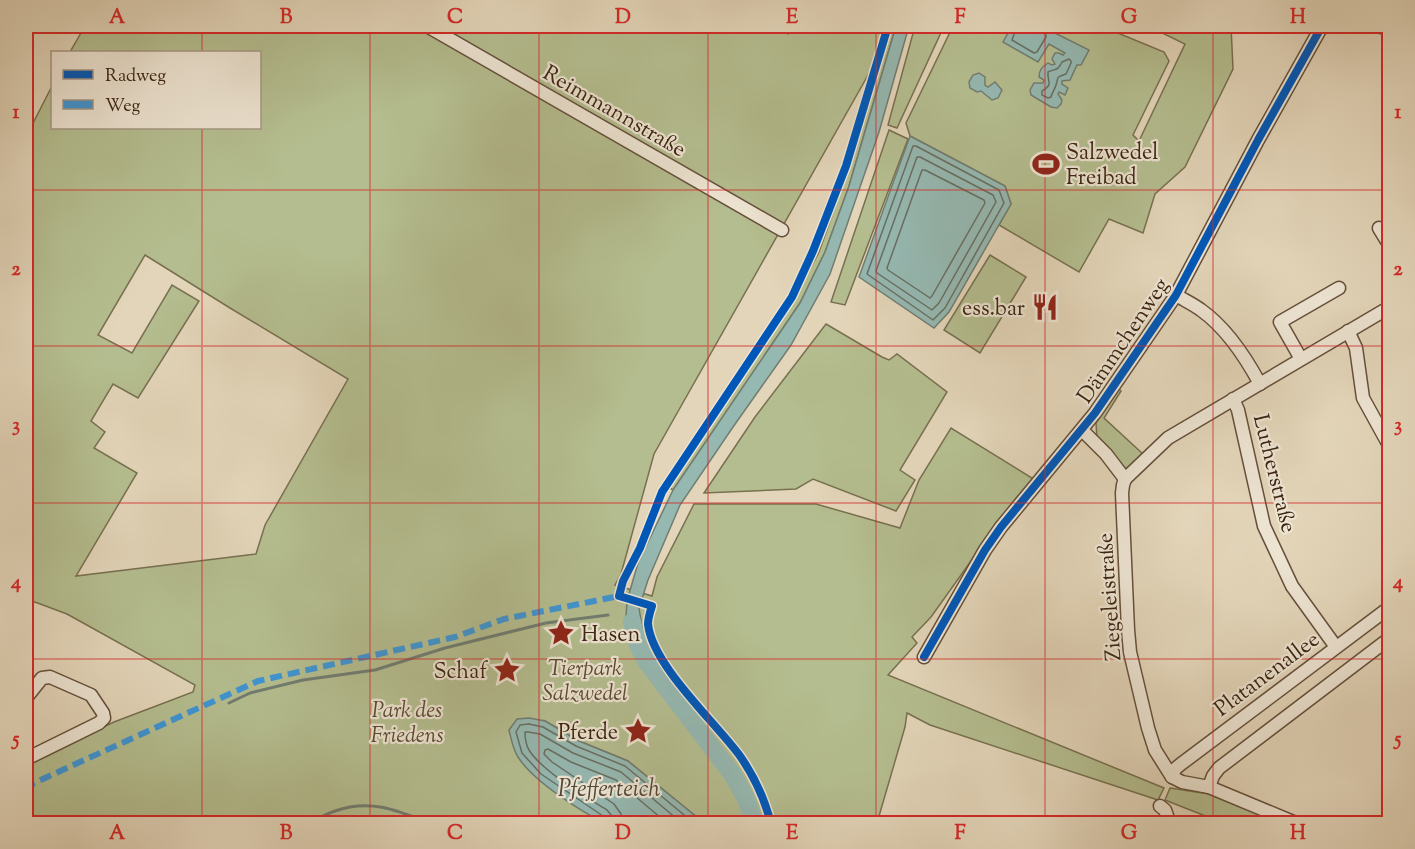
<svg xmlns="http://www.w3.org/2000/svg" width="1415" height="849" font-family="'Sorts Mill Goudy',serif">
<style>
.green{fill:#b4bd8f;stroke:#787050;stroke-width:1.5;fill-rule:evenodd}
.water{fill:#95b8b1;stroke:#717d71;stroke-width:1.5}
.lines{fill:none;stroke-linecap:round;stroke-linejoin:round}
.shore{stroke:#686e62;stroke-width:1.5}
.stream{stroke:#717d71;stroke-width:3}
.river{stroke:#95b8b1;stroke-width:18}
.minor-casing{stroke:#66503c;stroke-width:15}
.minor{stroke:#ede4d2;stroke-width:12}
.quiet{stroke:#3f95d3;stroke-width:6;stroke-dasharray:12 6;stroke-linecap:butt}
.cycleway-casing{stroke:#ede4d2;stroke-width:11}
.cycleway{stroke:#0057b8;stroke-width:8}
.grid{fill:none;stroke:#d62828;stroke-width:1.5;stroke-opacity:0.55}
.labels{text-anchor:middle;stroke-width:4.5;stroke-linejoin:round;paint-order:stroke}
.street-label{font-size:22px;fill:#3c2412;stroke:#ede4d2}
.poi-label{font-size:22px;fill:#3c2412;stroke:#ede4d2;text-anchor:end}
.park-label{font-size:22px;font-style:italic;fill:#5a4a31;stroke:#ede4d2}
.water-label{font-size:24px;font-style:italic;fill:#52493a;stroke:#ede4d2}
.neatline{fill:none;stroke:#d62828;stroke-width:2}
.grid-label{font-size:20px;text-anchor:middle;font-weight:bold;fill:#d62828}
</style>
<rect width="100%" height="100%" fill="#e3d5b9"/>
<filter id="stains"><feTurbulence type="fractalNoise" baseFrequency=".00333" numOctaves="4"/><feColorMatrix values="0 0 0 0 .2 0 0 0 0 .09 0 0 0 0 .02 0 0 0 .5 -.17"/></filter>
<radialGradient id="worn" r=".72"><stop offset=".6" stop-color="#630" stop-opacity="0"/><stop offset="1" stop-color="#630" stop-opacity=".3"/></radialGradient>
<g class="green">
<path d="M85 26H774L788 34 793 26H884L872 68 654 454 621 574 615 585 652 596 657 577 694 504H816L900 528 919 480 951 428 1035 480 976 554 931 617 912 637 917 643 888 675 1164 788 1158 800 930 725 907 713 905 727 877 823H704L628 761 579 741 545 721 593 817 604 823H44L26 809V763L114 722 193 692 195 685 67 614 35 602 26 603V137L52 86V128H260V52H70ZM145 255 230 308 348 379 265 525 256 554 76 576 137 473 94 448 105 432 91 421 113 384 138 398 199 301 172 285 132 353 98 335Z"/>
<path d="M891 26H896L849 186 825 252 800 303 673 490 668 487 730 398 789 307 819 252 855 151Z"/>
<path d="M915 26H944L897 128 888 125Z"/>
<path d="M953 26H1101L1164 52 1169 61 1133 135 1139 141 1185 44 1156 30 1158 26H1231L1233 69 1185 167 1155 194 1143 233 1109 219 1079 272 999 225 1011 204 1005 186 910 136 906 123Z"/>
<path d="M889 130 908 139 845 305 831 302Z"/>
<path d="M990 255 1026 277 980 353 944 330Z"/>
<path d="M826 324 882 357 889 360 897 354 947 392 900 470 915 480 896 511 813 479 796 489 704 493 755 417Z"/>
<path d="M1118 388 1121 391 1104 418 1144 455 1132 467 1123 469 1097 439 1096 423Z"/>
<path d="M1170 788 1209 794 1281 823H1223L1165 800Z"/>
</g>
<g class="water">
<path d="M896 26H909L879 132 830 274 791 345 733 427 680 505 648 580 639 608 644 638 637 649 626 617 627 601 638 563 673 490 800 303 825 252 849 186Z"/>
<path d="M1012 26H1041L1089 50 1081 65H1077L1070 80 1062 81V84L1068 88 1065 95 1059 92 1058 94 1062 100 1061 104 1057 108 1051 107 1031 95 1030 90 1034 83H1043L1044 80 1039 77C1039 70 1042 67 1048 63L1052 65 1055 64 1052 59 1055 53H1059L1063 55 1065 53 1049 44 1038 62 1003 42Z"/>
<path d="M979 73 985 77V85L988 87 995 82 1002 90 998 98 992 100 981 91 977 92 970 88 969 82 973 75Z"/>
<path d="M910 136 1005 186 1011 204 949 312 934 328 859 277Z"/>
<path d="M529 718 545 721 579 741 628 761 704 823H604C579 810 533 781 518 757 513 750 511 738 509 730L517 719Z"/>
</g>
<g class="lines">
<g class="shore">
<path d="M1017 26 1012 40 1034 53 1037 52 1046 37V35L1041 31 1040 26"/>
<path d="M1069 59 1071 61V63L1066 74C1055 78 1059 76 1056 85 1055 89 1052 92 1051 97L1048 98 1042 95V91C1054 84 1047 82 1048 72 1056 68 1057 72 1062 62Z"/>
<path d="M913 146H916L999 190 1004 203 945 308 933 320 867 274Z"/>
<path d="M917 157H920L993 195 996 202 939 303 932 310 877 273 876 271Z"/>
<path d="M922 170H925L984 200 985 203 932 296 930 298 888 270 887 268Z"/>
<path d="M605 824V820L603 816 541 774 522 753 516 732 520 725 529 724 543 727 576 746 625 766 695 824"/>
<path d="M613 824 612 816 607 810C586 797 542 771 529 750 526 745 525 738 525 732H528L540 734 573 753 621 772 683 824"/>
<path d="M622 824 621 814 614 804 552 762 544 754 545 750 548 749 571 762 616 780 668 824"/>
</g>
<g class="stream">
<path d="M229 703 250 693 303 680 375 670 445 648 546 623 608 615"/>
<path d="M309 824C317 819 326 814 335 811 371 798 399 811 432 824"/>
</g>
<path class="river" d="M632 622 638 645 646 661 732 774 745 797 755 824"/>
<defs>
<g id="minor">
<path d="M427 26 782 230"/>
<path d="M1376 26 1390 29"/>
<path d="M1379 228 1390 246"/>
<path d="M1176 295C1184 300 1193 304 1201 310 1225 327 1246 358 1260 384"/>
<path d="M1348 331 1356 348 1363 398 1390 447"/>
<path d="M1301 359 1280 322 1339 288"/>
<path d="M1233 399 1238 410 1264 526 1292 586 1336 647"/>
<path d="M1082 430 1106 454 1125 479"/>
<path d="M1125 479 1123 485 1122 493 1128 630 1130 652 1148 728 1155 750 1172 777 1182 782 1209 787 1298 824"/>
<path d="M1125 479 1168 438 1390 307"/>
<path d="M924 657 985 550 1001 527 1095 413 1176 295 1258 140 1322 26"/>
<path d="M26 698 42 678 50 677 91 695 103 713 104 718 99 723 26 759"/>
<path d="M1172 777 1175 769 1181 764 1390 607"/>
<path d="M1209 787 1213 776 1219 768 1390 638"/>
<path d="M1160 806 1165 810 1170 824"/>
</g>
</defs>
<use href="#minor" class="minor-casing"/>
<use href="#minor" class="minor"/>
<path class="quiet" d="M26 791 34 783 258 681 455 637 504 619 619 596H622"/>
<defs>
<g id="cycleway">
<path d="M924 657 985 550 1001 527 1095 413 1176 295 1258 140 1322 26"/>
<path d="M771 824C765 800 754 776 740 756 716 723 652 665 648 624 648 618 650 612 652 606L619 596 623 581 640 548 662 492 792 297 813 251 846 166 888 26"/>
</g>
</defs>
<use href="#cycleway" class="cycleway-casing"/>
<use href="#cycleway" class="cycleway"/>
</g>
<path class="grid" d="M202 26V52M370 26V824M539 26V824M708 26V824M876 26V824M1045 26V824M1213 26V824M202 128V824M26 190H1390M26 346H1390M26 503H1390M26 659H1390"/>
<defs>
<symbol id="stadium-bare" viewBox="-9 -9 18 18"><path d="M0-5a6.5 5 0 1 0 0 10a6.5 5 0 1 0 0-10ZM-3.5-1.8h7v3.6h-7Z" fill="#8f2418" stroke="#ede4d2" stroke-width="2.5" paint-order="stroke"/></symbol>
<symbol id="restaurant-bare" viewBox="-9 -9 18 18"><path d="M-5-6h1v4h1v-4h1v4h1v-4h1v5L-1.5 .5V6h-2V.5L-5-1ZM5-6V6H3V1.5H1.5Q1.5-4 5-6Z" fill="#8f2418" stroke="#ede4d2" stroke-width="2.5" paint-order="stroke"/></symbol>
<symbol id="sight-bare" viewBox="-9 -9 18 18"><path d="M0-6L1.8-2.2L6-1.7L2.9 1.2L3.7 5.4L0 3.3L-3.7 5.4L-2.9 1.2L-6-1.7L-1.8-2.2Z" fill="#8f2418" stroke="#ede4d2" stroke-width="2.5" paint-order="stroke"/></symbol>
</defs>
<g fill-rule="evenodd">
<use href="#stadium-bare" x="1027" y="145" width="38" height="38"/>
<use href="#restaurant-bare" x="1026" y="288" width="38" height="38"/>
<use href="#sight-bare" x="542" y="614" width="38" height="38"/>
<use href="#sight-bare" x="488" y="651" width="38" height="38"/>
<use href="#sight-bare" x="619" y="712" width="38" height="38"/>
</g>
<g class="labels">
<g class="street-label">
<text transform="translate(615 110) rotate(30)" y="8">Reimmannstraße</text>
<text transform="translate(1122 340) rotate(-56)" y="8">Dämmchenweg</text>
<text transform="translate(1276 473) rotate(76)" y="8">Lutherstraße</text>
<text transform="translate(1108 597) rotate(-94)" y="8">Ziegeleistraße</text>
<text transform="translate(1266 673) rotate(-37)" y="8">Platanenallee</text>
</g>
<g class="poi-label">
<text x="1066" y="159" text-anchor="start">Salzwedel<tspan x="1066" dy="25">Freibad</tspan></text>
<text x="1025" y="315">ess.bar</text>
<text x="581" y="641" text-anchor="start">Hasen</text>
<text x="487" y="678">Schaf</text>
<text x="618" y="739">Pferde</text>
</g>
<g class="park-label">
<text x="585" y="675">Tierpark<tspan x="585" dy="25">Salzwedel</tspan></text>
<text x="407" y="717">Park des<tspan x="407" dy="25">Friedens</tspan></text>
</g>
<g class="water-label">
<text x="609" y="796">Pfefferteich</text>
</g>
</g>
<rect width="1415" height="849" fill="none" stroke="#e3d5b9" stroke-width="66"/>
<rect x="51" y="51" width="210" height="78" fill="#ede4d2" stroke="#a69785" stroke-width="1.5"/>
<rect x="63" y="70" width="30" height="9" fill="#0057b8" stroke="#a69785" stroke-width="1.5"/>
<text x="105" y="81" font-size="18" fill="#3c2412">Radweg</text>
<rect x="63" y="100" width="30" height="9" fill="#3f95d3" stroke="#a69785" stroke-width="1.5"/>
<text x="105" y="111" font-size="18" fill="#3c2412">Weg</text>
<rect x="33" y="33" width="1349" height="783" class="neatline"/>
<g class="grid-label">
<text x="117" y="23">A</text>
<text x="286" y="23">B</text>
<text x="455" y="23">C</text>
<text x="623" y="23">D</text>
<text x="792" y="23">E</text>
<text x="960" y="23">F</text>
<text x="1129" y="23">G</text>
<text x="1298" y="23">H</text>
<text x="16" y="118">1</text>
<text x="1398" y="118">1</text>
<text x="16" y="275">2</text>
<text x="1398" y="275">2</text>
<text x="16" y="431">3</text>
<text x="1398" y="431">3</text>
<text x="16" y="588">4</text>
<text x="1398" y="588">4</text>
<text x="16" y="745">5</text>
<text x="1398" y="745">5</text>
<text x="117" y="839">A</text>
<text x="286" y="839">B</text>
<text x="455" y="839">C</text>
<text x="623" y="839">D</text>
<text x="792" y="839">E</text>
<text x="960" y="839">F</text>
<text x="1129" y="839">G</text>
<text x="1298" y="839">H</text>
</g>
<rect width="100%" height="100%" filter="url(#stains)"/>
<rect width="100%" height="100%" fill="url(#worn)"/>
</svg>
